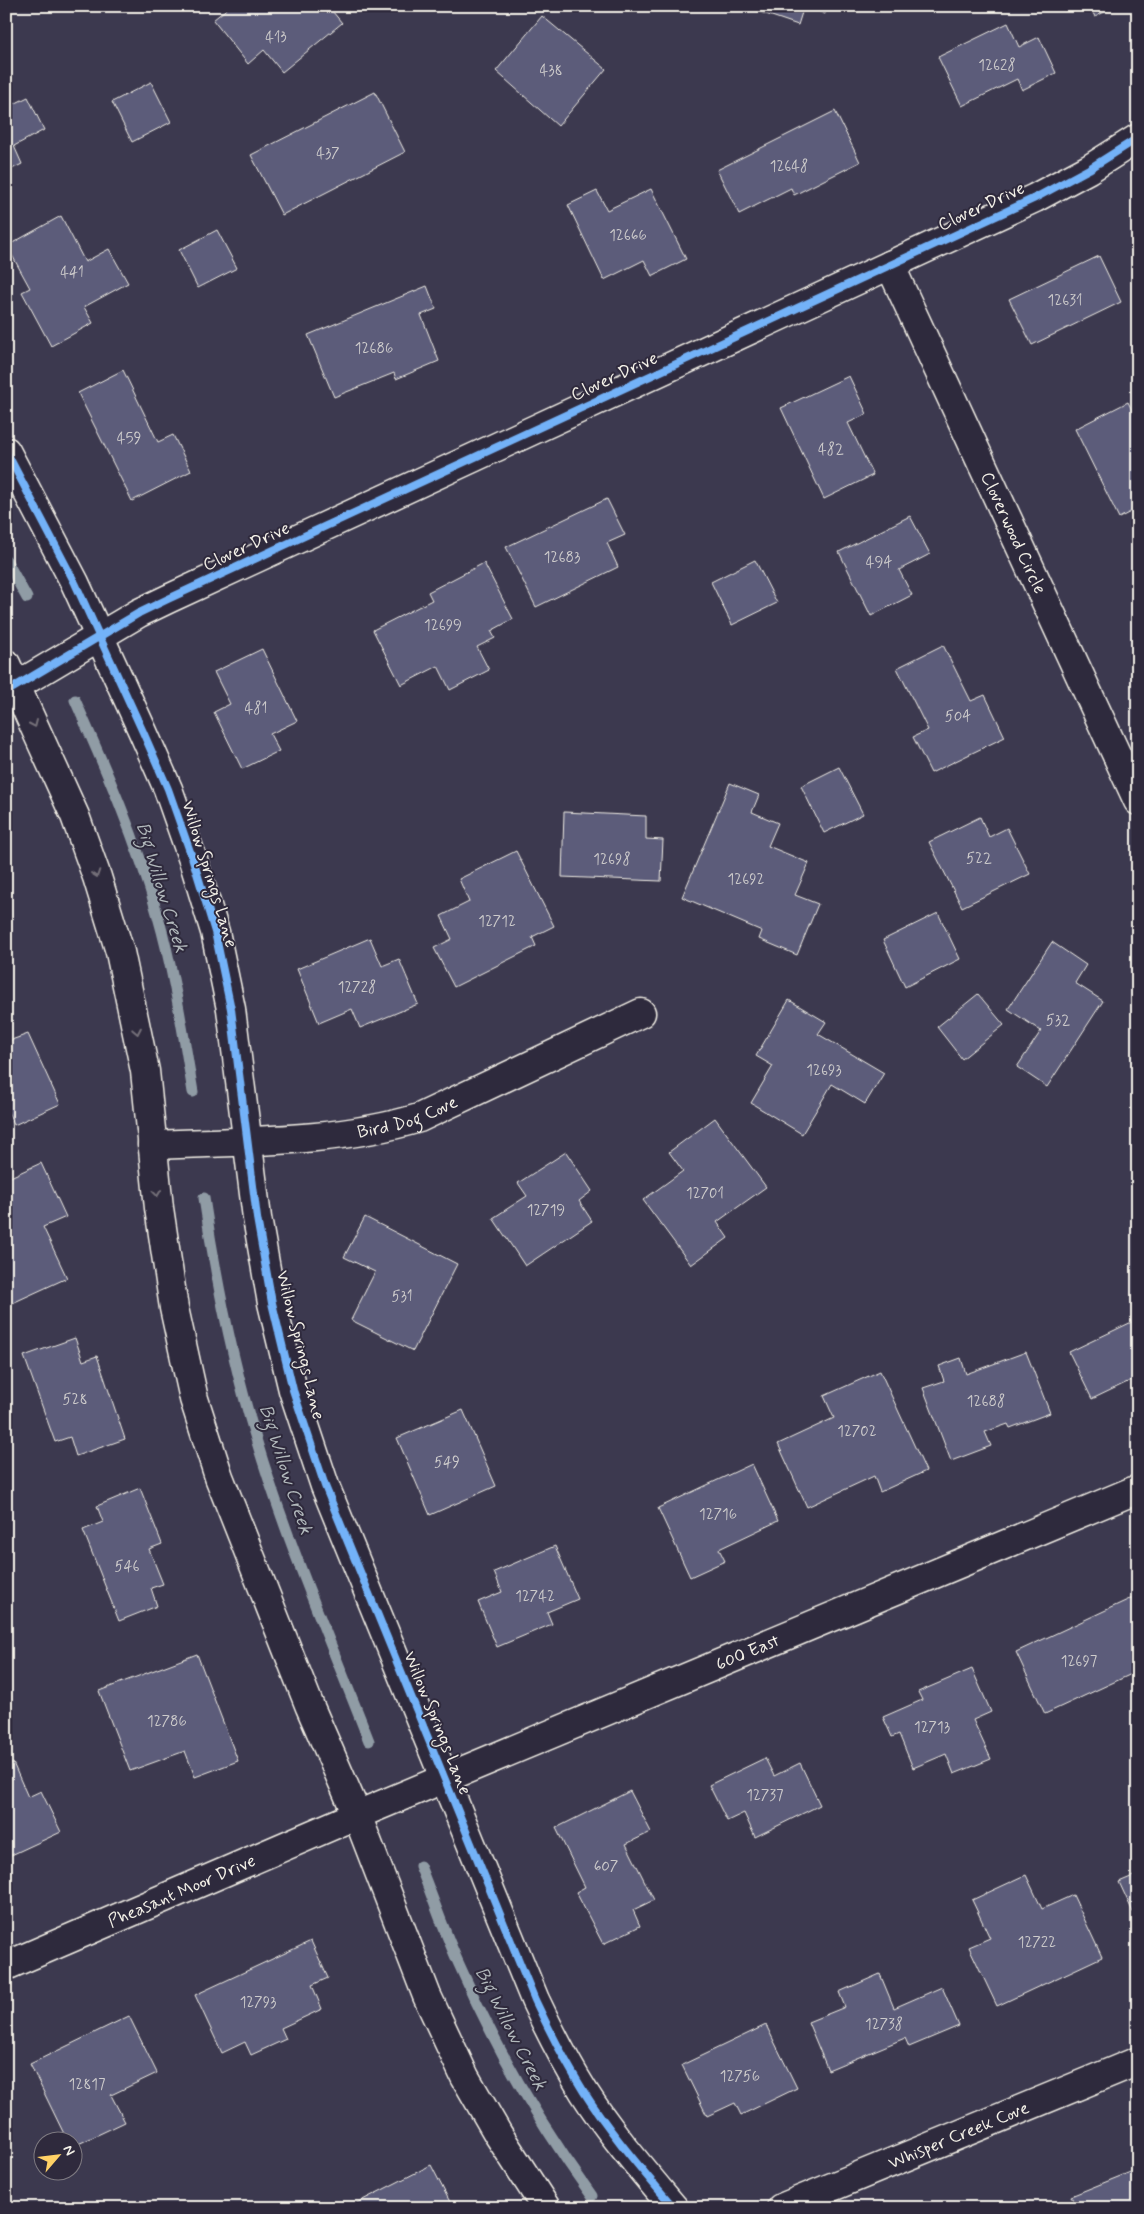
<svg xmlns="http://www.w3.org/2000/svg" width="1144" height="2214" font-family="Mynerve,sans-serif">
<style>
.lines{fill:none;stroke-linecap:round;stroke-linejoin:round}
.stream{stroke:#909ca5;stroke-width:11}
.building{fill:#5b5c7a;stroke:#f4f1e8}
.minor-casing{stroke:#f4f1e8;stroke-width:31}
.minor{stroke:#2f2a3d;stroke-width:28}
.cycleway-casing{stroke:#2f2a3d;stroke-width:11}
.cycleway{stroke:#73b2f8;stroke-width:8}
.oneway{stroke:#747079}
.labels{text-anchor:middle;stroke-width:4;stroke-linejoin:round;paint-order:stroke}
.number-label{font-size:15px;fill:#cecccc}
.street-label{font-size:18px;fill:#f4f1e8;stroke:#2f2a3d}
.water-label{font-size:19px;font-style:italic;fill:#b2b9bc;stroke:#2f2a3d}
</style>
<rect width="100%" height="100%" fill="#3c394f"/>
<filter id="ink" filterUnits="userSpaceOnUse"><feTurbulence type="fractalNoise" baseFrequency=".02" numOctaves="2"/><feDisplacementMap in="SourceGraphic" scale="10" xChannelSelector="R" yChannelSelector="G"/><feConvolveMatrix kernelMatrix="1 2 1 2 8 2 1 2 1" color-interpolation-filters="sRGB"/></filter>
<g filter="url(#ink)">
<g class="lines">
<g class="stream">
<path d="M6 560 27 598"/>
<path d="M75 700C106 770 137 840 157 913 174 972 183 1032 193 1092"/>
<path d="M204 1198C216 1280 232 1360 256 1439 287 1542 330 1641 369 1741"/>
<path d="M420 1866C433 1898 444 1931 458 1962 494 2045 539 2123 592 2196"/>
</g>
</g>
<g class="building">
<path d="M230 6H328L342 23 282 72 264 50 248 64 213 20Z"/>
<path d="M756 6H828L825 14 804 6 798 25 754 10Z"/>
<path d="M1090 6H1115L1095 17Z"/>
<path d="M542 16 606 69 558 126 496 71Z"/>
<path d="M1008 23 1019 47 1039 37 1056 73 1022 90 1017 79 962 106 938 57Z"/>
<path d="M151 82 171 122 132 142 112 102Z"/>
<path d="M375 92 405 152 282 215 251 155Z"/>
<path d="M28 97 44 130 14 146 22 164 6 172V108Z"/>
<path d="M835 111 860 162 794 195 791 188 739 214 717 170Z"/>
<path d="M651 189 686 259 652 276 644 260 604 280 568 205 597 191 607 210Z"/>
<path d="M61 216 85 262 109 249 128 283 84 307 93 323 51 346 22 292 30 288 7 246Z"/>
<path d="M217 230 237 268 198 288 179 250Z"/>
<path d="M1099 256 1121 302 1032 345 1009 299Z"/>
<path d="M427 286 436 309 421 315 439 361 396 379 394 373 334 397 308 335Z"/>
<path d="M123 370 158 442 173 435 191 471 132 501 78 393Z"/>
<path d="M849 376 867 414 848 423 873 475 824 499 781 408Z"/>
<path d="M1128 402 1138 422V508L1119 518 1075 429Z"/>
<path d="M607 499 625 535 607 543 618 567 536 607 506 547Z"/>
<path d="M910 516 930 554 899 570 912 595 871 616 839 552Z"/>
<path d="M755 560 777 603 732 625 711 582Z"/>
<path d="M484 563 513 619 491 631 495 638 477 647 489 670 450 690 438 666 401 685 373 630 432 600 428 592Z"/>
<path d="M943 645 971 701 985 695 1005 737 931 773 913 737 928 730 897 668Z"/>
<path d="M262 649 297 721 270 734 279 751 242 769 214 712 230 704 214 672Z"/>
<path d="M839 767 863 814 824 833 801 786Z"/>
<path d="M730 783 759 795 752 812 778 823 768 846 809 863 795 895 818 904 797 955 759 939 762 931 682 897Z"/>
<path d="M564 812 646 816V839L663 840 661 881 562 877Z"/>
<path d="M980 817 989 837 1007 828 1030 874 962 907 929 842Z"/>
<path d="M516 851 554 926 532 937 536 946 454 987 434 948 452 939 441 916 469 902 459 879Z"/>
<path d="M938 913 960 959 905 987 883 940Z"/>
<path d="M370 938 382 966 399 959 418 1004 360 1028 352 1009 319 1023 297 969Z"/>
<path d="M1052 942 1086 965 1075 983 1103 1001 1047 1087 1017 1067 1041 1031 1008 1009Z"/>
<path d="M978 994 1004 1025 962 1059 937 1027Z"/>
<path d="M789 1000 826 1022 818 1034 884 1073 865 1104 832 1084 802 1134 751 1103 773 1066 756 1056Z"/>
<path d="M28 1034 60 1104 14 1125 6 1107V1042Z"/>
<path d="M715 1118 766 1187 717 1222 728 1238 691 1265 643 1200 683 1171 669 1152Z"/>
<path d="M566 1152 592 1191 579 1201 592 1221 525 1266 493 1218 527 1196 518 1183Z"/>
<path d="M41 1163 66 1217 43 1227 67 1278 6 1306V1179Z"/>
<path d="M365 1217 457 1264 413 1351 351 1320 375 1272 344 1257Z"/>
<path d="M1138 1319V1377L1092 1399 1069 1352Z"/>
<path d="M75 1338 83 1361 97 1356 125 1439 76 1456 70 1437 55 1442 24 1356Z"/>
<path d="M1026 1352 1050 1413 1010 1428 1008 1424 985 1432 991 1446 951 1461 923 1388 944 1381 939 1366 961 1358 966 1374Z"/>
<path d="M880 1371 926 1471 880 1492 874 1476 807 1507 778 1444 834 1418 824 1396Z"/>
<path d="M463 1410 496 1486 430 1515 397 1438Z"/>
<path d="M752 1464 778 1521 719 1549 725 1561 690 1577 658 1508Z"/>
<path d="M140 1488 162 1544 149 1549 163 1584 151 1588 157 1606 119 1621 83 1530 103 1522 97 1506Z"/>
<path d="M555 1546 578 1599 547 1612 552 1624 497 1647 478 1602 502 1592 494 1572Z"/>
<path d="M1134 1597 1138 1606V1671L1045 1714 1016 1652Z"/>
<path d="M197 1654 238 1761 195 1777 185 1751 130 1771 99 1691Z"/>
<path d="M972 1669 991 1712 973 1720 991 1759 954 1774 946 1754 913 1768 899 1734 892 1737 883 1717 922 1700 918 1692Z"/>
<path d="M765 1758 774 1776 800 1763 820 1805 755 1837 744 1813 727 1821 709 1785Z"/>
<path d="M13 1763 28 1797 41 1791 61 1832 7 1857 6 1766Z"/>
<path d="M630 1791 651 1832 626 1844 654 1900 633 1910 640 1926 603 1944 576 1892 585 1887 556 1828Z"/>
<path d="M1138 1874V1923L1119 1882Z"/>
<path d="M1026 1875 1042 1909 1073 1895 1102 1957 997 2006 969 1947 990 1938 972 1900Z"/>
<path d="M311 1941 328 1978 312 1985 322 2009 281 2028 286 2039 251 2055 245 2042 222 2053 195 1995Z"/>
<path d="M880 1974 894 2008 942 1987 959 2026 909 2047 905 2038 828 2070 808 2022 845 2007 839 1992Z"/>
<path d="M129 2016 157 2073 111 2095 125 2122 72 2147V2142H68L30 2064Z"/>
<path d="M766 2025 797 2088 741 2115 735 2103 707 2116 682 2065Z"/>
<path d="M431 2165 453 2208H347Z"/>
<path d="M1133 2171 1138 2183V2208H1076L1071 2196Z"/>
</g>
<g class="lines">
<defs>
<g id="minor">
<path id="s1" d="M890 265 1138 801"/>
<path d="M6 451 75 583 143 732 168 789 193 860 215 932 231 1009 257 1218 272 1303 293 1390 325 1486 535 2000C550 2032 566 2063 584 2092 610 2133 643 2171 674 2208"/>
<path d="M6 664 75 816 97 877 120 952 145 1071 159 1208 174 1308 194 1399 219 1477 310 1707 357 1815 427 1996 465 2077 498 2134 546 2208"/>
<path d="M6 692 139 613 168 599 1035 198 1089 169 1138 138"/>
<path id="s2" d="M152 1145C238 1141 337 1143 419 1118L641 1013"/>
<path id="s3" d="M6 1966 357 1815 1138 1489"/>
<path id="s4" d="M781 2208 1138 2061"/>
</g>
</defs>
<use href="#minor" class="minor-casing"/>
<use href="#minor" class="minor"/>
<defs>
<g id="cycleway">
<path d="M6 451 75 583 143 732 168 789 193 860 215 932 231 1009 257 1218 272 1303 293 1390 325 1486 535 2000C550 2032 566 2063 584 2092 610 2133 643 2171 674 2208"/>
<path d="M6 692 139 613 168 599 1035 198 1089 169 1138 138"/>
</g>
</defs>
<use href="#cycleway" class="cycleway-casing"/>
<use href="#cycleway" class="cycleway"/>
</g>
<defs><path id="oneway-chevron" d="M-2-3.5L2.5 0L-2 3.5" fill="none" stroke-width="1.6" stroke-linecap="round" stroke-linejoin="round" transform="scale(1.25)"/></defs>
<g class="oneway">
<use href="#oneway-chevron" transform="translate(34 724) rotate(66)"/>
<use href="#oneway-chevron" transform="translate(96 874) rotate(71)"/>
<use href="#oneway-chevron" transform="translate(137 1031) rotate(79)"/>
<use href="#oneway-chevron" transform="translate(157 1193) rotate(84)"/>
</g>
</g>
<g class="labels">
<g class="number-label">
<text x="276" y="42">413</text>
<text x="997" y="70">12628</text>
<text x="551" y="75">438</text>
<text x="328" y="158">437</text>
<text x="789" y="171">12648</text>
<text x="628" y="240">12666</text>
<text x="72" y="277">441</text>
<text x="1065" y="305">12631</text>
<text x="374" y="353">12686</text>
<text x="129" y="443">459</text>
<text x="831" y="454">482</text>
<text x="562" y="562">12683</text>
<text x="879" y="567">494</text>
<text x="443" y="630">12699</text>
<text x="256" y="713">481</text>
<text x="958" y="721">504</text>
<text x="979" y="863">522</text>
<text x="612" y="864">12698</text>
<text x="746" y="884">12692</text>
<text x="497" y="926">12712</text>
<text x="357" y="992">12728</text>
<text x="1058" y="1025">532</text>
<text x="824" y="1075">12693</text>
<text x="705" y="1198">12701</text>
<text x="546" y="1215">12719</text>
<text x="402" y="1301">531</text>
<text x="75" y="1404">528</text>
<text x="986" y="1406">12688</text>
<text x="857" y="1436">12702</text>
<text x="447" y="1467">549</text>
<text x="718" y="1519">12716</text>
<text x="127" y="1571">546</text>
<text x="535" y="1601">12742</text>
<text x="1079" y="1666">12697</text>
<text x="167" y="1726">12786</text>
<text x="932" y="1732">12713</text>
<text x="765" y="1800">12737</text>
<text x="606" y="1871">607</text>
<text x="1037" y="1947">12722</text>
<text x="258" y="2007">12793</text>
<text x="884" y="2029">12738</text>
<text x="740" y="2081">12756</text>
<text x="87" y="2089">12817</text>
</g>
<g class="street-label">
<text transform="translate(981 206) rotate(-25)" y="6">Clover Drive</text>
<text transform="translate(614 376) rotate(-25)" y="6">Clover Drive</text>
<text dy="6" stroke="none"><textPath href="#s1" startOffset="295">Cloverwood Circle</textPath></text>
<text transform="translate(246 546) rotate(-25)" y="6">Clover Drive</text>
<text transform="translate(210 874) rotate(73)" y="6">Willow Springs Lane</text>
<text dy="6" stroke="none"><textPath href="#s2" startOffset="258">Bird Dog Cove</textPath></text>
<text transform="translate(301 1345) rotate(76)" y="6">Willow Springs Lane</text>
<text dy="6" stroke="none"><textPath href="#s3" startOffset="805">600 East</textPath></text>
<text transform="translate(438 1723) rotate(68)" y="6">Willow Springs Lane</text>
<text dy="6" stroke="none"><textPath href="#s3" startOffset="191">Pheasant Moor Drive</textPath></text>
<text dy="6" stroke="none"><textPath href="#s4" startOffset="192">Whisper Creek Cove</textPath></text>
</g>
<g class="water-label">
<text transform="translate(163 887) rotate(73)" y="7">Big Willow Creek</text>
<text transform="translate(287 1469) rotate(72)" y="7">Big Willow Creek</text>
<text transform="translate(512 2028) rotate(63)" y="7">Big Willow Creek</text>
</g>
</g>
<rect width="1144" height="2214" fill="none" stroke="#2f2a3d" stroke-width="25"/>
<rect x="12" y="12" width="1119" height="2189" fill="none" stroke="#f4f1e8" stroke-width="2" filter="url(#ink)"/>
<g transform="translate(58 2156) rotate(62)"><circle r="24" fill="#2f2a3d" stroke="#7e7a81"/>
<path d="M0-4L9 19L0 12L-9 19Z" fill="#ffd166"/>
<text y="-8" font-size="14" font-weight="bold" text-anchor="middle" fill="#f4f1e8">N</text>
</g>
</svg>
